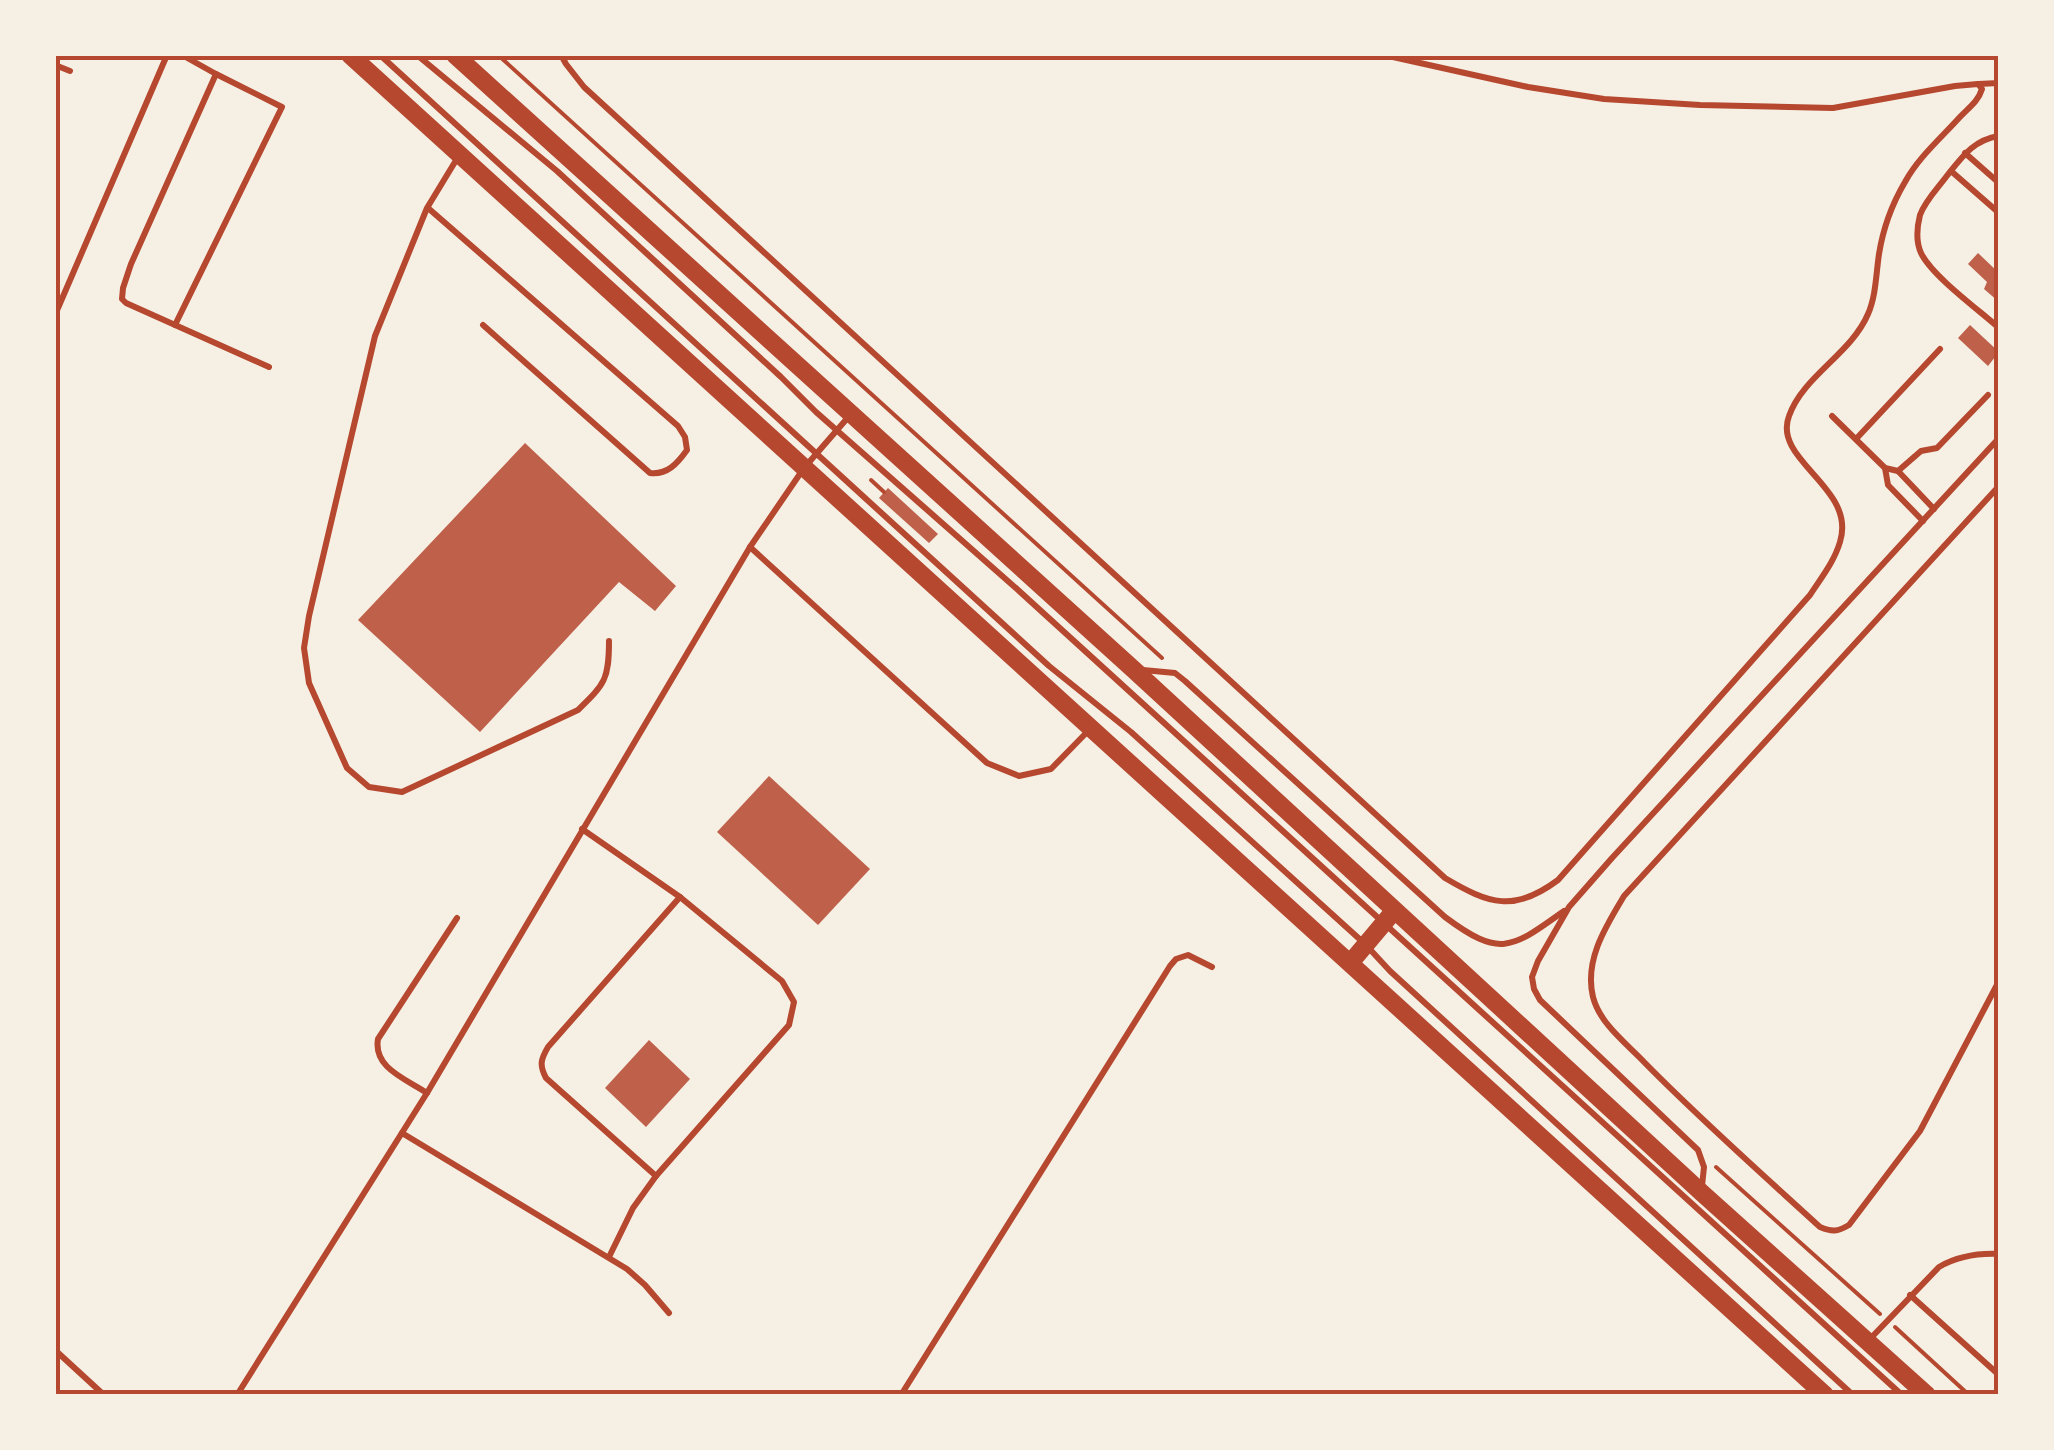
<svg xmlns="http://www.w3.org/2000/svg" width="2054" height="1450" font-family="'Exo 2',sans-serif">
<style>
.building{fill:#bf614a}
.lines{fill:none;stroke-linecap:round;stroke-linejoin:round}
.path{stroke:#b5482f;stroke-width:4}
.service{stroke:#b5482f;stroke-width:6}
.primary{stroke:#b5482f;stroke-width:18}
.neatline{fill:none;stroke:#b5482f;stroke-width:4}
</style>
<rect width="100%" height="100%" fill="#f6efe4"/>
<g class="building">
<path d="M1978 253 1999 273V302L1984 289 1987 282 1968 264Z"/>
<path d="M1970 325 1999 352 1988 366 1958 338Z"/>
<path d="M525 443 676 586 655 611 619 582 480 732 358 620Z"/>
<path d="M888 488 938 534 929 543 879 498Z"/>
<path d="M769 776 870 869 818 925 717 832Z"/>
<path d="M649 1040 690 1079 646 1127 605 1088Z"/>
</g>
<g class="lines">
<g class="path">
<path d="M498 55 1162 658"/>
<path d="M871 480 884 492"/>
<path d="M1716 1167 1880 1314"/>
<path d="M1895 1327 1969 1395"/>
</g>
<g class="service">
<path d="M182 55 216 74 131 264 123 288 122 299 126 303 269 367"/>
<path d="M380 55 1049 666 1131 732 1365 944 1390 971 1853 1395"/>
<path d="M417 55 557 171 781 377 816 412 1017 589 1902 1395"/>
<path d="M561 55 566 64 584 87 1445 878C1489 904 1514 913 1558 880L1810 595C1821 578 1834 562 1840 542 1857 487 1772 461 1789 416 1803 376 1851 354 1868 314 1876 296 1876 274 1879 254 1883 229 1892 204 1905 182 1918 158 1940 139 1959 118 1968 108 1978 102 1982 89L1978 84 1955 86 1833 108 1700 105 1604 99 1528 87 1384 55"/>
<path d="M55 65 70 71"/>
<path d="M1978 84 1999 83"/>
<path d="M1999 136C1973 140 1962 157 1946 177 1937 189 1925 201 1920 215 1917 227 1916 242 1921 253 1932 276 1979 310 1999 328"/>
<path d="M1965 153 1999 183"/>
<path d="M458 157 427 208 375 336 309 616 304 648 309 683 347 768 369 787 402 792 578 710C605 684 609 679 609 641"/>
<path d="M1951 171 1999 213"/>
<path d="M428 208 678 426 685 437 687 450C677 464 667 475 650 473L483 325"/>
<path d="M55 315 167 55"/>
<path d="M175 325 282 107 216 74"/>
<path d="M1832 416 1885 468 1898 471 1934 509"/>
<path d="M1856 439 1940 349"/>
<path d="M1885 468 1888 485 1923 521"/>
<path d="M1898 471 1921 451 1937 448 1988 395"/>
<path d="M1999 486 1624 896C1606 926 1584 960 1593 997 1600 1024 1626 1043 1645 1063 1701 1120 1761 1173 1820 1227 1832 1232 1837 1232 1849 1225L1920 1131 1999 981"/>
<path d="M750 547 987 763 1019 776 1051 769 1090 729"/>
<path d="M1143 670 1175 673 1185 681 1445 917C1500 958 1511 949 1564 911"/>
<path d="M582 829 680 897 548 1047C541 1059 539 1065 546 1078L656 1176 633 1208 609 1257"/>
<path d="M427 1093C406 1079 373 1068 378 1039L457 918"/>
<path d="M402 1133 627 1269 645 1285 669 1313"/>
<path d="M656 1176 789 1025 794 1002 782 981 680 897"/>
<path d="M1702 1186 1704 1167 1698 1150 1540 1000 1534 989 1532 977 1538 961 1569 907 1612 858 1999 438"/>
<path d="M1910 1295 1999 1375"/>
<path d="M1869 1340 1939 1267C1958 1256 1977 1253 1999 1254"/>
<path d="M55 1350 104 1395"/>
<path d="M237 1395 427 1093 750 547 804 468 851 414"/>
<path d="M901 1395 1170 966 1176 959 1188 955 1212 967"/>
</g>
<g class="primary">
<path d="M350 55 1825 1395"/>
<path d="M455 55 1133 669 1702 1193 1927 1395"/>
<path d="M1351 962 1394 911"/>
</g>
</g>
<rect width="2054" height="1450" fill="none" stroke="#f6efe4" stroke-width="115"/>
<rect x="58" y="58" width="1938" height="1334" class="neatline"/>
</svg>
